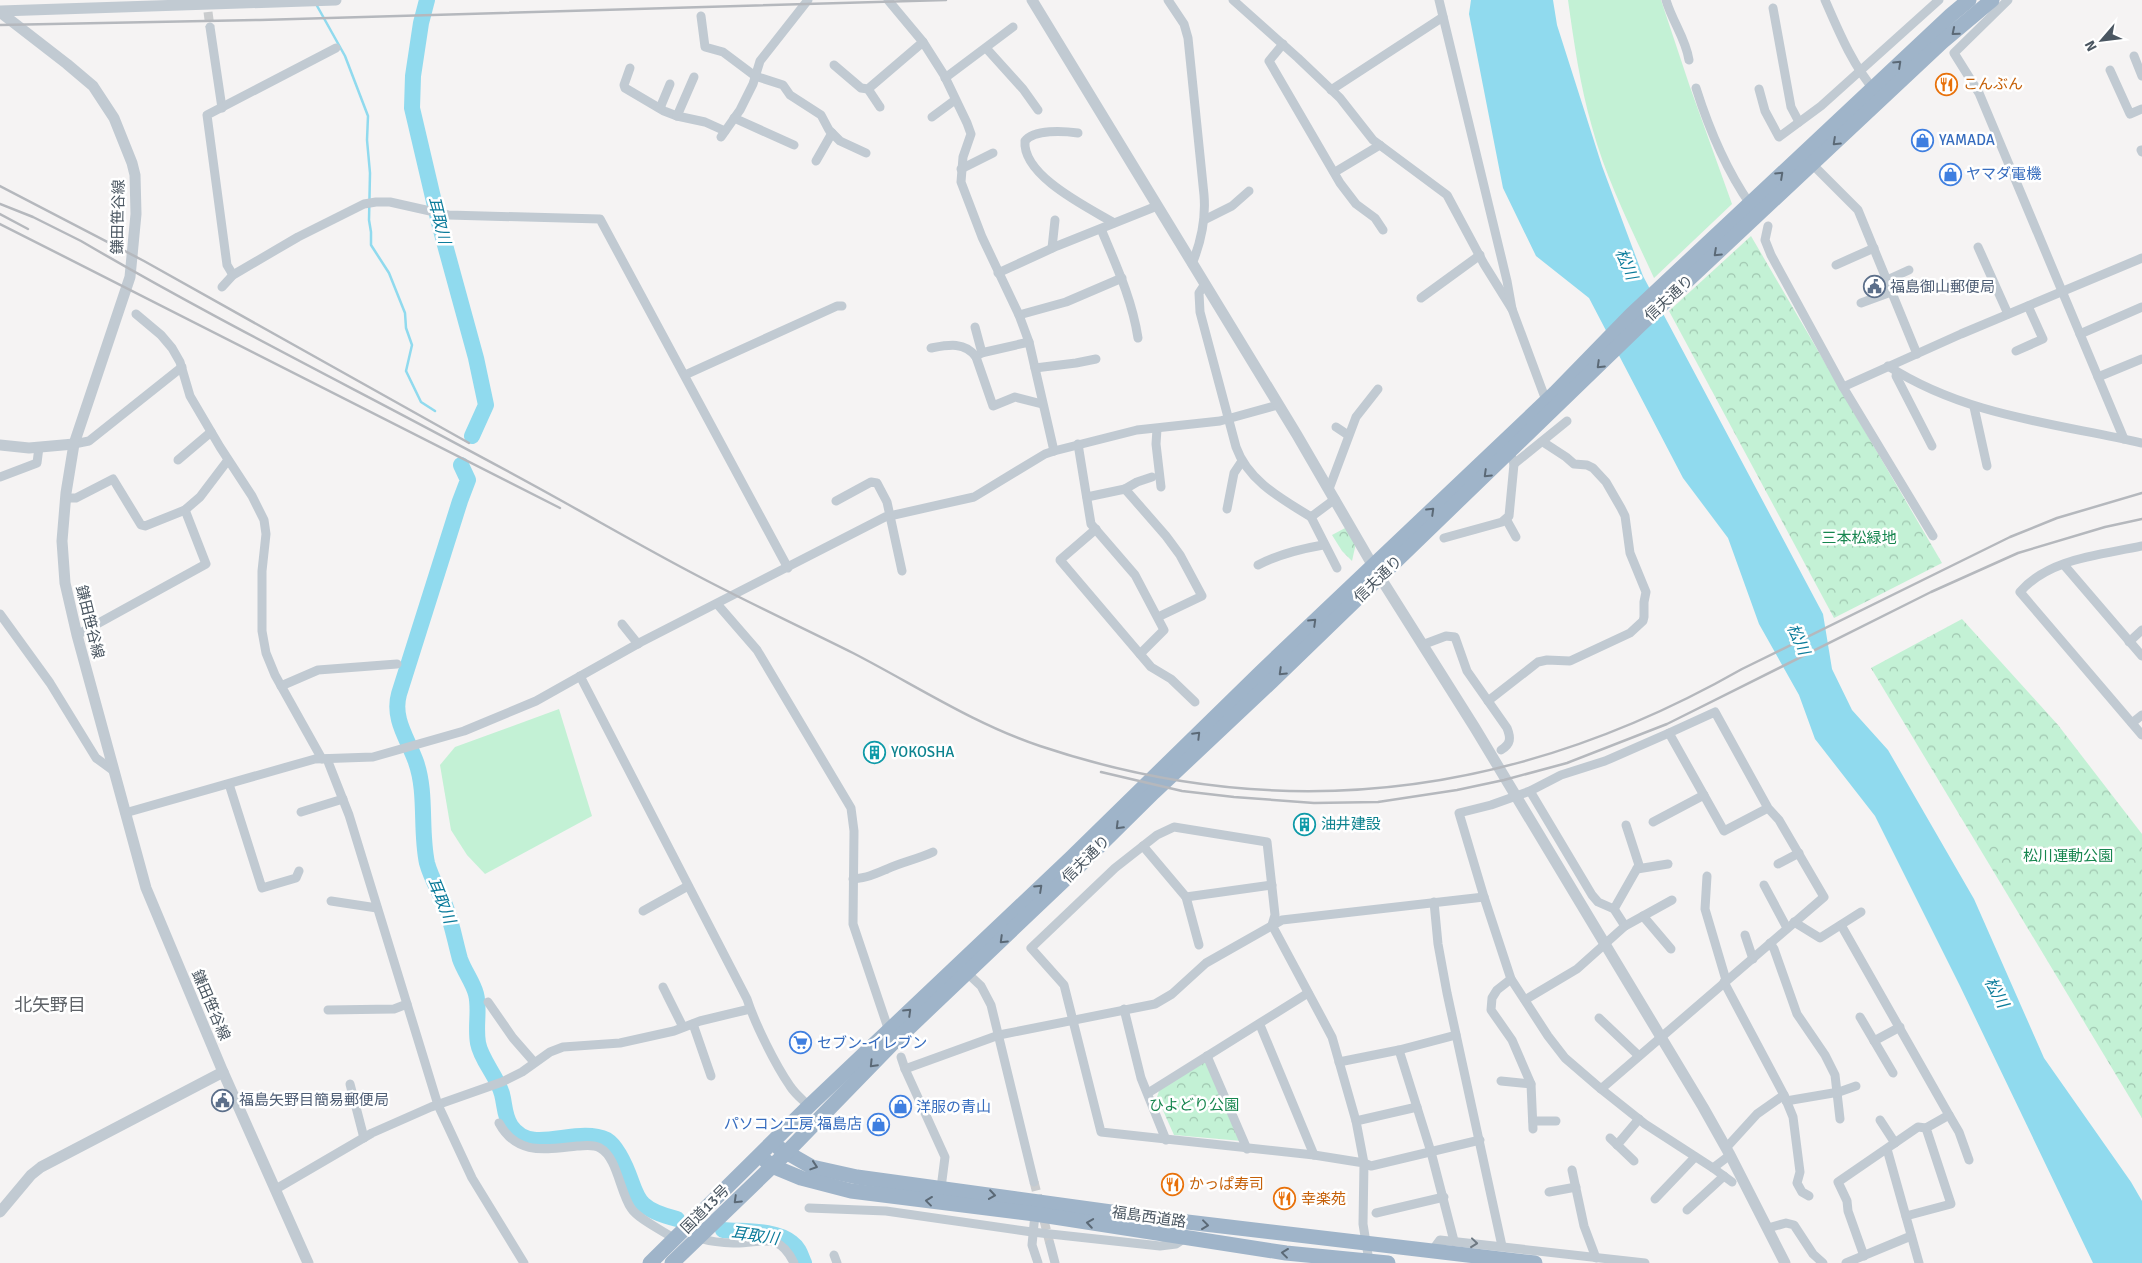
<svg xmlns="http://www.w3.org/2000/svg" width="2142" height="1263" font-family="Signika,'Noto Sans JP',sans-serif">
<style>
.grass{fill:#c3f1d5}
.forest{fill:url(#forest-crowns)}
.water{fill:#90daee}
.lines{fill:none;stroke-linecap:round;stroke-linejoin:round}
.stream{stroke:#90daee;stroke-width:2.5}
.river{stroke:#90daee;stroke-width:16}
.minor-tunnel{stroke:#caccce;stroke-width:9;stroke-dasharray:9 4.5;stroke-linecap:butt}
.minor{stroke:#c1cad2;stroke-width:9}
.tertiary{stroke:#c1cad2;stroke-width:11}
.trunk{stroke:#9fb4c9;stroke-width:15}
.rail{stroke:#b5b8bd;stroke-width:2.5}
.oneway{stroke:#5b6976}
.oneway2{stroke:#6e7983}
.labels{text-anchor:middle;stroke-width:5;stroke-linejoin:round;paint-order:stroke}
.food-label{font-size:15px;fill:#c56008;stroke:#fff;text-anchor:start}
.shop-label{font-size:15px;fill:#366cbe;stroke:#fff;text-anchor:start}
.street-label{font-size:15px;fill:#4a5661;stroke:#fff}
.service-label{font-size:15px;fill:#4e5e75;stroke:#fff;text-anchor:start}
.park-label{font-size:15px;fill:#17864f;stroke:#fff}
.culture-label{font-size:15px;fill:#0d838f;stroke:#fff;text-anchor:start}
.water-label{font-size:16px;font-style:italic;fill:#0c7c9b;stroke:#fff}
.quarter-label{font-size:18px;fill:#5f6368;stroke:#fff}
</style>
<defs>
<pattern id="forest-crowns" width="20" height="18" patternUnits="userSpaceOnUse" patternTransform="scale(1.25)"><rect width="20" height="18" fill="#c3f1d5"/><path d="M2 6a3 3 0 1 1 6 0M12 15a3 3 0 1 1 6 0" fill="none" stroke="#a0c6b0"/></pattern>
</defs>
<rect width="100%" height="100%" fill="#f5f3f3"/>
<g class="grass">
<path d="M1568 0H1661L1690 87 1732 204 1654 278C1632 230 1606 179 1592 127 1580 85 1574 43 1568 0Z"/>
<path d="M559 709 592 816 485 874 467 855 451 830 440 765 455 747Z"/>
</g>
<g class="forest">
<path d="M1751 236 1942 563 1834 618 1669 311Z"/>
<path d="M1347 527 1356 543 1352 561 1342 551 1332 535Z"/>
<path d="M1962 619 2058 725 2142 834V1118L1871 668Z"/>
<path d="M1207 1060 1242 1141 1174 1135 1157 1097 1160 1088Z"/>
</g>
<path class="water" d="M1471 0H1553L1557 25 1602 166 1643 276 1823 614 1832 669 1852 710 1888 750 1974 899 2044 1058 2131 1182 2142 1201V1263H2093L1960 986 1875 816 1815 739 1799 695 1759 624 1728 538 1683 478 1589 298 1536 256 1503 188 1469 14Z"/>
<g class="lines">
<path class="stream" d="M316 4 345 56 368 116 367 140 370 173 369 220 371 232V245L389 273 405 313 406 328 412 345 406 371 421 402 435 411"/>
<g class="river">
<path d="M427 0 421 23 413 76 412 108 439 223 476 358 486 405 472 436"/>
<path d="M461 465 468 480 460 501 399 694C392 719 408 739 416 762 427 793 420 830 427 863 431 878 439 891 445 905 452 923 455 941 460 959 464 971 473 982 476 994 480 1009 475 1026 478 1043 481 1060 497 1076 502 1094 505 1105 504 1116 511 1126 532 1157 575 1125 607 1140 612 1143 616 1149 619 1154 641 1191 626 1207 677 1219"/>
<path d="M723 1230C744 1232 775 1229 792 1243 799 1248 801 1256 804 1263"/>
</g>
<g class="minor-tunnel">
<path d="M208 12 210 27"/>
<path d="M1034 1182 1050 1244"/>
</g>
<g class="minor">
<path d="M888 0 923 42 944 75 967 123 971 134 963 157 961 182 982 237 1019 315 1029 342 1054 451"/>
<path d="M1168 0 1184 24 1188 38 1204 195C1206 219 1201 242 1192 264"/>
<path d="M1233 0 1298 58 1340 98 1373 140 1447 195 1484 264 1512 309"/>
<path d="M1439 0 1507 281 1512 309 1544 395"/>
<path d="M1666 0C1672 21 1686 39 1689 60"/>
<path d="M1825 0C1839 32 1852 64 1875 91"/>
<path d="M2008 0 1954 53 1979 93 2124 439"/>
<path d="M1773 8 1791 107 1799 122"/>
<path d="M701 16 705 47 723 52 755 76 783 85 790 95 821 115 829 130 840 141 866 153"/>
<path d="M210 27 222 108"/>
<path d="M1283 44 1269 61 1340 183 1356 204 1375 218 1383 230"/>
<path d="M986 48 1023 89 1038 110"/>
<path d="M2134 56 2142 76"/>
<path d="M834 65 861 88 868 89 923 42"/>
<path d="M630 68 624 85 625 88 664 111 677 116 705 122 725 131"/>
<path d="M2110 70 2130 114 2142 109"/>
<path d="M945 78 1013 27"/>
<path d="M1696 88C1709 129 1725 168 1750 204"/>
<path d="M868 89 880 107"/>
<path d="M1759 89 1765 111 1779 137 1821 106 1939 0"/>
<path d="M1331 90 1443 17"/>
<path d="M660 108 670 84"/>
<path d="M677 116 694 77"/>
<path d="M932 117 955 100"/>
<path d="M734 118 794 145"/>
<path d="M1078 133C1064 131 1034 129 1025 141 1022 176 1089 208 1114 223"/>
<path d="M721 137 740 110 753 84 760 61 808 0"/>
<path d="M2141 150 2142 152"/>
<path d="M816 161 832 133"/>
<path d="M1812 164 1858 210 1917 354"/>
<path d="M961 169 993 153"/>
<path d="M1335 172 1380 145"/>
<path d="M1204 220 1232 206 1249 191"/>
<path d="M1768 226 1765 240 1771 255 1843 387 1961 334 2142 258"/>
<path d="M1101 229C1116 265 1132 299 1138 338"/>
<path d="M1978 247 2008 314"/>
<path d="M1052 248 1055 220"/>
<path d="M1836 265 1874 248"/>
<path d="M998 273 1057 246 1157 206"/>
<path d="M233 275 227 265 207 115 336 48"/>
<path d="M1887 280 1909 270"/>
<path d="M1205 284 1199 293 1200 312 1236 447C1248 481 1282 499 1311 517L1335 499"/>
<path d="M222 287 233 275 298 237 364 204 376 202H390L448 215 600 219 788 568"/>
<path d="M1421 298 1480 255"/>
<path d="M1861 303 1891 292"/>
<path d="M136 314 161 335 172 348 180 362 190 396 220 447 252 496 264 520 266 534 262 571V631L266 653 275 675 322 759"/>
<path d="M1019 315 1066 302 1122 278"/>
<path d="M975 327 982 353"/>
<path d="M2080 334 2142 307"/>
<path d="M1029 342 981 353 976 357 993 406 1015 397 1042 404"/>
<path d="M931 348C947 345 965 341 976 357"/>
<path d="M2016 351 2043 339 2028 306"/>
<path d="M1888 366C1966 416 2054 423 2142 443"/>
<path d="M1035 368 1076 363 1096 359"/>
<path d="M1897 373 1896 376 1932 446"/>
<path d="M685 375 837 306H842"/>
<path d="M2098 377 2142 359"/>
<path d="M1843 387 1933 536"/>
<path d="M1974 407 1987 466"/>
<path d="M1336 427 1348 435"/>
<path d="M1157 429 1156 444 1161 487"/>
<path d="M74 444 89 441 182 367"/>
<path d="M1078 444 1091 524 1135 575 1164 630 1140 654"/>
<path d="M178 460 211 432"/>
<path d="M1514 464 1567 421"/>
<path d="M0 477 37 463 39 447"/>
<path d="M1125 489 1137 482 1152 477"/>
<path d="M1329 489 1356 417 1378 389"/>
<path d="M1087 497 1125 489 1166 536 1180 555 1202 596 1158 617"/>
<path d="M66 498H76L113 479 141 525 145 526 185 510 200 497 228 460"/>
<path d="M836 501 871 482 877 483 887 502 902 571"/>
<path d="M1227 509 1234 473 1242 461"/>
<path d="M1311 517 1337 568"/>
<path d="M1506 519 1516 537"/>
<path d="M1096 529 1060 560 1151 667 1171 679 1195 702"/>
<path d="M1444 538 1502 522 1509 516 1514 464 1510 451"/>
<path d="M2142 546C2101 555 2049 558 2020 592L2142 735"/>
<path d="M1258 565C1279 554 1300 549 1323 545"/>
<path d="M2064 565 2142 656"/>
<path d="M718 605 757 650 851 808 854 831 853 924 889 1031"/>
<path d="M0 614 50 683 96 758 114 771"/>
<path d="M622 624 638 644"/>
<path d="M77 635 206 564 185 510"/>
<path d="M2129 642 2142 630"/>
<path d="M1422 645 1446 636 1455 637 1467 671 1507 728C1511 738 1511 744 1501 750"/>
<path d="M580 676 747 999C755 1024 775 1064 790 1086 795 1094 803 1100 809 1106"/>
<path d="M281 686 318 670 397 664"/>
<path d="M1488 701 1538 662 1547 660 1570 661 1630 633 1643 621 1644 617V602L1646 592 1630 553 1625 516 1621 508 1606 482 1593 468 1587 465 1574 464 1566 457 1543 442"/>
<path d="M2132 723 2142 715"/>
<path d="M1669 733 1605 761 1561 775 1530 791 1491 805 1459 813 1484 897 1511 979 1548 1036 1565 1058 1601 1089 1645 1124 1713 1168 1730 1155"/>
<path d="M327 759 349 815 438 1105 472 1178 524 1263"/>
<path d="M229 784 262 888 296 878 299 871"/>
<path d="M1530 791 1592 895 1598 902 1614 909 1625 926"/>
<path d="M301 812 343 799"/>
<path d="M125 813 315 759 373 757 464 731 536 701 641 642 885 517 974 497 1045 454 1054 451 1137 430 1220 421 1278 405"/>
<path d="M1653 822 1704 795"/>
<path d="M1143 846 1186 897 1272 885"/>
<path d="M1778 864 1799 853"/>
<path d="M1637 869 1668 864"/>
<path d="M1707 876 1705 909 1726 980"/>
<path d="M853 879C869 877 873 875 887 869 902 862 918 859 933 852"/>
<path d="M1764 885 1787 928"/>
<path d="M1186 897 1199 945"/>
<path d="M331 901 377 908"/>
<path d="M1434 902 1438 944 1447 993 1502 1246"/>
<path d="M1614 909 1639 865 1626 825"/>
<path d="M643 911 688 886"/>
<path d="M1643 916 1671 949"/>
<path d="M1794 922 1820 938 1861 912"/>
<path d="M1841 925 1949 1115 1959 1132 1969 1160"/>
<path d="M1745 935 1753 959"/>
<path d="M1770 943 1774 949 1797 1014 1825 1055 1835 1075 1840 1119"/>
<path d="M964 970 981 986 991 1005 1034 1182"/>
<path d="M1511 979 1497 990 1492 998 1491 1010 1512 1040 1531 1084 1533 1129"/>
<path d="M1724 982 1784 1095 1793 1117 1800 1172 1797 1183 1802 1192 1809 1196"/>
<path d="M663 987 683 1027"/>
<path d="M1525 1000 1577 969 1625 926 1672 900"/>
<path d="M488 1002 513 1038 534 1062"/>
<path d="M1124 1009 1141 1078 1166 1140"/>
<path d="M328 1010 394 1009 407 1004"/>
<path d="M1860 1017 1893 1073"/>
<path d="M1599 1018 1639 1056"/>
<path d="M693 1024 711 1076"/>
<path d="M1260 1025 1314 1155"/>
<path d="M1874 1041 1900 1027"/>
<path d="M1399 1050 1431 1152 1454 1241"/>
<path d="M1207 1056 1247 1149"/>
<path d="M901 1057 905 1069"/>
<path d="M1339 1062 1399 1050 1456 1035"/>
<path d="M1501 1081 1531 1084"/>
<path d="M350 1084 364 1138"/>
<path d="M1601 1089 1824 897 1779 820 1768 808 1715 712 1669 733 1724 831 1768 808"/>
<path d="M1148 1093 1308 993"/>
<path d="M1786 1101 1839 1092 1856 1086"/>
<path d="M1880 1120 1895 1143"/>
<path d="M1356 1121 1417 1107"/>
<path d="M1533 1121H1556"/>
<path d="M499 1123C517 1156 546 1149 577 1146 585 1146 593 1144 600 1148 617 1157 620 1192 631 1208 638 1219 663 1231 675 1239"/>
<path d="M1610 1138 1634 1161"/>
<path d="M1617 1145 1639 1119"/>
<path d="M1726 1148 1757 1114 1784 1095"/>
<path d="M1887 1149 1919 1263"/>
<path d="M1713 1168 1732 1182"/>
<path d="M1572 1170 1584 1226 1596 1258"/>
<path d="M941 1188 945 1157 905 1069 999 1035 1155 1004 1172 994 1206 963 1282 920 1484 897"/>
<path d="M276 1189 372 1133 431 1107 502 1082 522 1072 550 1052 563 1047 620 1043 674 1031 700 1021 750 1009"/>
<path d="M1549 1192 1576 1187"/>
<path d="M1655 1199 1695 1157"/>
<path d="M809 1208 886 1211 1032 1232 1160 1246 1176 1244 1185 1238"/>
<path d="M1687 1210 1724 1176"/>
<path d="M1376 1213 1444 1197"/>
<path d="M1035 1214 1032 1245 1038 1263"/>
<path d="M1906 1216 1951 1204 1926 1128 1949 1115"/>
<path d="M1768 1228 1786 1223 1794 1225 1813 1254 1823 1263"/>
<path d="M698 1238C709 1241 721 1243 733 1243 762 1244 778 1230 794 1263"/>
<path d="M1050 1244 1055 1263"/>
<path d="M1432 1251 1440 1240 1645 1263"/>
<path d="M834 1255 837 1263"/>
<path d="M1864 1256 1848 1211 1847 1201 1838 1182 1918 1127 1926 1128"/>
<path d="M1369 1261 1363 1224 1364 1163 1356 1121 1332 1037 1272 925 1275 915 1267 842 1174 827 1157 835 1115 868 1031 948 1064 985 1101 1132 1314 1155 1364 1163 1371 1166 1480 1140"/>
<path d="M1846 1263 1911 1236"/>
</g>
<g class="tertiary">
<path d="M1032 0 1297 435 1373 566 1475 728 1703 1107 1730 1155 1785 1263"/>
<path d="M0 11 336 0"/>
<path d="M0 12 67 64 93 86 114 118 132 163 135 175 136 214 130 277 74 444 66 493 62 541 65 583 77 635 146 888 223 1072 308 1263"/>
<path d="M0 445 29 448 74 444"/>
<path d="M0 1212 31 1175 41 1167 223 1072"/>
</g>
<g class="trunk">
<path d="M779 1148 812 1167 857 1177 1162 1219 1535 1263"/>
<path d="M766 1161 772 1166 801 1178 851 1191 1035 1214 1286 1253 1388 1263"/>
<path d="M650 1263 809 1106 1071 858 1261 672 1555 393 1631 315 1951 15 1969 0"/>
<path d="M672 1263 786 1153 892 1044 1078 867 1154 792 1272 681 1640 325 1942 42 1992 0"/>
</g>
<g class="rail">
<path d="M0 25 260 20 946 0"/>
<path d="M0 186 144 261 469 443"/>
<path d="M0 204 33 217 81 241C238 333 403 412 562 501 607 526 652 552 698 576 749 603 801 627 853 653 915 685 974 724 1040 746 1285 828 1519 796 1742 669L2010 537 2057 518 2142 493"/>
<path d="M0 214 28 229"/>
<path d="M0 224 560 508"/>
<path d="M1101 772 1182 791 1234 797 1314 803 1378 802 1457 790 1504 780 1567 763 1667 724 1931 592 2018 553 2105 527 2142 519"/>
</g>
</g>
<defs><path id="oneway-chevron" d="M-2-3.5L2.5 0L-2 3.5" fill="none" stroke-width="1.6" stroke-linecap="round" stroke-linejoin="round" transform="scale(1.25)"/></defs>
<g class="oneway">
<use href="#oneway-chevron" transform="translate(1955 32) rotate(140)"/>
<use href="#oneway-chevron" transform="translate(1898 64) rotate(-43)"/>
<use href="#oneway-chevron" transform="translate(1836 142) rotate(137)"/>
<use href="#oneway-chevron" transform="translate(1780 175) rotate(-43)"/>
<use href="#oneway-chevron" transform="translate(1717 253) rotate(137)"/>
<use href="#oneway-chevron" transform="translate(1600 365) rotate(136)"/>
<use href="#oneway-chevron" transform="translate(1487 474) rotate(136)"/>
<use href="#oneway-chevron" transform="translate(1431 511) rotate(-44)"/>
<use href="#oneway-chevron" transform="translate(1313 622) rotate(-44)"/>
<use href="#oneway-chevron" transform="translate(1282 672) rotate(136)"/>
<use href="#oneway-chevron" transform="translate(1197 735) rotate(-45)"/>
<use href="#oneway-chevron" transform="translate(1119 826) rotate(135)"/>
<use href="#oneway-chevron" transform="translate(1039 888) rotate(-43)"/>
<use href="#oneway-chevron" transform="translate(1003 940) rotate(136)"/>
<use href="#oneway-chevron" transform="translate(908 1012) rotate(-44)"/>
<use href="#oneway-chevron" transform="translate(873 1064) rotate(134)"/>
<use href="#oneway-chevron" transform="translate(814 1166) rotate(18)"/>
<use href="#oneway-chevron" transform="translate(992 1195) rotate(8)"/>
<use href="#oneway-chevron" transform="translate(737 1200) rotate(136)"/>
<use href="#oneway-chevron" transform="translate(929 1201) rotate(-173)"/>
<use href="#oneway-chevron" transform="translate(1090 1223) rotate(-171)"/>
<use href="#oneway-chevron" transform="translate(1205 1225) rotate(7)"/>
<use href="#oneway-chevron" transform="translate(1285 1253) rotate(-173)"/>
</g>
<use class="oneway2" href="#oneway-chevron" transform="translate(1474 1243) rotate(6)"/>
<defs>
<symbol id="restaurant-ring" viewBox="-11 -11 22 22"><circle r="9.5" fill="#fff" stroke="#e8710a" stroke-width="1.5"/><path d="M-5-6h1v4h1v-4h1v4h1v-4h1v5L-1.5 .5V6h-2V.5L-5-1ZM5-6V6H3V1.5H1.5Q1.5-4 5-6Z" fill="#e8710a"/></symbol>
<symbol id="shop-ring" viewBox="-11 -11 22 22"><circle r="9.5" fill="#fff" stroke="#3f7fe0" stroke-width="1.5"/><path d="M-5-2.5h2.3a2.7 3.5 0 0 1 5.4 0H5L5.5 6h-11ZM-1.5-2.5h3a1.5 2.3 0 0 0-3 0Z" fill="#3f7fe0"/></symbol>
<symbol id="civic-ring" viewBox="-11 -11 22 22"><circle r="9.5" fill="#fff" stroke="#5c6f8a" stroke-width="1.5"/><path d="M-.6-6.5H3V-4.5H.6V-3L4-1V1h2V6H-6V1h2V-1L-.6-3ZM-1.2 2.5V6h2.4V2.5Z" fill="#5c6f8a"/></symbol>
<symbol id="building-ring" viewBox="-11 -11 22 22"><circle r="9.5" fill="#fff" stroke="#0f9aa8" stroke-width="1.5"/><path d="M-4-6H4V6H1V3H-1V6H-4ZM-2.5-4.3h1.7v1.8h-1.7ZM.8-4.3h1.7v1.8H.8ZM-2.5-1h1.7V.8h-1.7ZM.8-1h1.7V.8H.8Z" fill="#0f9aa8"/></symbol>
<symbol id="supermarket-ring" viewBox="-11 -11 22 22"><circle r="9.5" fill="#fff" stroke="#3f7fe0" stroke-width="1.5"/><path d="M-6-5.5h2.5l.6 2H6L4.5 2H-2.5L-4.4-4H-6ZM-1.5 3.2a1.3 1.3 0 1 0 .1 0ZM3 3.2a1.3 1.3 0 1 0 .1 0Z" fill="#3f7fe0"/></symbol>
</defs>
<g fill-rule="evenodd">
<use href="#restaurant-ring" x="1934" y="72" width="25" height="25"/>
<use href="#shop-ring" x="1910" y="128" width="25" height="25"/>
<use href="#shop-ring" x="1938" y="162" width="25" height="25"/>
<use href="#civic-ring" x="1862" y="274" width="25" height="25"/>
<use href="#building-ring" x="862" y="740" width="25" height="25"/>
<use href="#building-ring" x="1292" y="812" width="25" height="25"/>
<use href="#supermarket-ring" x="788" y="1030" width="25" height="25"/>
<use href="#civic-ring" x="210" y="1088" width="25" height="25"/>
<use href="#shop-ring" x="888" y="1094" width="25" height="25"/>
<use href="#shop-ring" x="866" y="1112" width="25" height="25"/>
<use href="#restaurant-ring" x="1160" y="1172" width="25" height="25"/>
<use href="#restaurant-ring" x="1272" y="1186" width="25" height="25"/>
</g>
<g class="labels">
<g class="food-label">
<text x="1963" y="89">こんぶん</text>
<text x="1189" y="1189">かっぱ寿司</text>
<text x="1301" y="1204">幸楽苑</text>
</g>
<g class="shop-label">
<text x="1939" y="145">YAMADA</text>
<text x="1966" y="179">ヤマダ電機</text>
<text x="817" y="1048">セブン-イレブン</text>
<text x="916" y="1112">洋服の青山</text>
<text x="862" y="1129" text-anchor="end">パソコン工房 福島店</text>
</g>
<g class="street-label">
<text transform="translate(118 217) rotate(-89)" y="5">鎌田笹谷線</text>
<text transform="translate(1669 298) rotate(-43)" y="5">信夫通り</text>
<text transform="translate(1378 579) rotate(-44)" y="5">信夫通り</text>
<text transform="translate(90 622) rotate(76)" y="5">鎌田笹谷線</text>
<text transform="translate(1086 859) rotate(-45)" y="5">信夫通り</text>
<text transform="translate(211 1005) rotate(67)" y="5">鎌田笹谷線</text>
<text transform="translate(705 1209) rotate(-45)" y="5">国道13号</text>
<text transform="translate(1149 1217) rotate(8)" y="5">福島西道路</text>
</g>
<g class="service-label">
<text x="1890" y="292">福島御山郵便局</text>
<text x="239" y="1105">福島矢野目簡易郵便局</text>
</g>
<g class="park-label">
<text x="1859" y="543">三本松緑地</text>
<text x="2068" y="861">松川運動公園</text>
<text x="1194" y="1110">ひよどり公園</text>
</g>
<g class="culture-label">
<text x="891" y="757">YOKOSHA</text>
<text x="1321" y="829">油井建設</text>
</g>
<g class="water-label">
<text transform="translate(440 220) rotate(76)" y="6">耳取川</text>
<text transform="translate(1627 264) rotate(67)" y="6">松川</text>
<text transform="translate(1799 639) rotate(66)" y="6">松川</text>
<text transform="translate(442 900) rotate(68)" y="6">耳取川</text>
<text transform="translate(1997 992) rotate(62)" y="6">松川</text>
<text transform="translate(755 1235) rotate(8)" y="6">耳取川</text>
</g>
<g class="quarter-label">
<text x="50" y="1011">北矢野目</text>
</g>
</g>
<g transform="translate(2102 40) rotate(242)" stroke="#ffffff" stroke-width="4" paint-order="stroke">
<path d="M0-4L9 19L0 12L-9 19Z" fill="#4a5661"/>
<text y="-8" font-size="14" font-weight="bold" text-anchor="middle" fill="#4a5661">N</text>
</g>
</svg>
